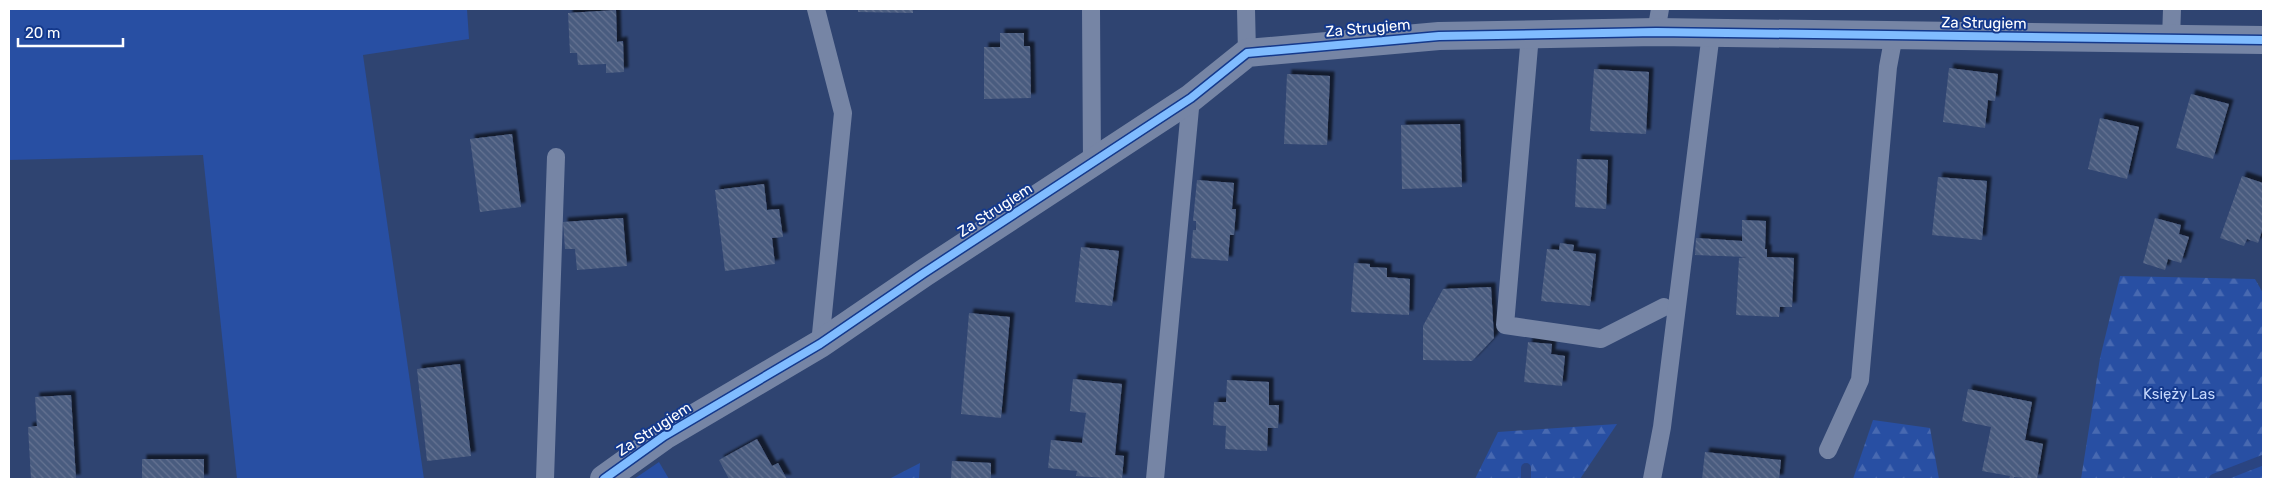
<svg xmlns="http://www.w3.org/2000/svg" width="2272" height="488" font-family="Rubik,sans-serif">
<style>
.grass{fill:#284fa3}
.forest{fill:url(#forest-firs)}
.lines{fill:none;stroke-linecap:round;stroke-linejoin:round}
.stream{stroke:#2a4481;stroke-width:10}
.building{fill:url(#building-back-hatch);filter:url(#shadow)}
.lane{stroke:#7685a5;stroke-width:18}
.street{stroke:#7685a5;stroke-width:28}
.cycleway-casing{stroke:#14398c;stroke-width:11}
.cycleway{stroke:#80bcff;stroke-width:8}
.labels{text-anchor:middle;stroke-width:4;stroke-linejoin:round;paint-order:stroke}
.street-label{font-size:15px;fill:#fff;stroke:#14398c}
.park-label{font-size:15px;fill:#c4d6fb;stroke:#14398c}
</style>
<defs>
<pattern id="forest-firs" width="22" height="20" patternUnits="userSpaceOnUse" patternTransform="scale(1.25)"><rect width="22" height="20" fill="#284fa3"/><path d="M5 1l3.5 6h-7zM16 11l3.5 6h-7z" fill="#4869b1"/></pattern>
<pattern id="building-back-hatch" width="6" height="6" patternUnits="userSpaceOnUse" patternTransform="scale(1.25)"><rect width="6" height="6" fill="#4a5b7f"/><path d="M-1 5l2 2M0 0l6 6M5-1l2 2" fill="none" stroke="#657492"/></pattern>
<filter id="shadow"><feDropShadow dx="4.5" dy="-4.5" stdDeviation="1" flood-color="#0009"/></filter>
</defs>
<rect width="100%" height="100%" fill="#2f4471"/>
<g class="grass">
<path d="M9 9H467L469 39 363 55 424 479H237L203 155 9 160Z"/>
<path d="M659 462 669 479H634Z"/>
</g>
<g class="forest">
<path d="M2120 276 2255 279 2263 293V479H2081L2100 358Z"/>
<path d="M1873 420 1930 428 1939 479H1853Z"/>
<path d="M1617 424 1580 479H1475L1498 432Z"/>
<path d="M920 463 919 479H889Z"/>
</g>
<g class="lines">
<g class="stream">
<path d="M1526 479V468"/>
<path d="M2214 479 2263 460"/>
</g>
</g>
<g class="building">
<path d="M858 9H913V13L858 12Z"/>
<path d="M616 10 617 42 623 41 624 72 606 73V64L578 65 577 53H570L568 13Z"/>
<path d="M1000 33H1024V46H1030L1031 98 984 99V47H1000Z"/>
<path d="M1949 68 1998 74 1995 101 1988 100 1985 128 1943 122Z"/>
<path d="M1594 69 1649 72 1646 134 1590 131Z"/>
<path d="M1287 74 1330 76 1327 145 1284 144Z"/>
<path d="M2191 94 2229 104 2213 159 2176 148Z"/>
<path d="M2100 118 2139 127 2127 179 2088 169Z"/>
<path d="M1460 124 1462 187 1402 189 1401 125Z"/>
<path d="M512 134 521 207 480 212 470 139Z"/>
<path d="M1577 159 1608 160 1606 209 1575 207Z"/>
<path d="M2242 176 2263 183V228L2258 243 2247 239 2244 246 2220 238Z"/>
<path d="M1938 177 1987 181 1982 240 1932 235Z"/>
<path d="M1197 180 1234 183 1232 209H1236L1234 235H1230L1228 261 1191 258 1193 230H1196V221H1193Z"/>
<path d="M764 184 767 210 779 209 783 237 772 238 775 264 725 271 715 190Z"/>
<path d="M623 218 627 266 577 270 575 249H565L563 222Z"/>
<path d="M2155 218 2181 225 2179 234 2189 237 2181 263 2168 259 2165 270 2143 263Z"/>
<path d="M1742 220 1766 221 1765 249H1767V257L1794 258 1792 307H1780L1779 317 1736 315 1739 258 1747 257 1695 255 1696 238 1742 241Z"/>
<path d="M1560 243 1574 245 1573 251 1596 254 1590 306 1541 301 1547 249 1559 250Z"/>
<path d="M1081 247 1119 251 1112 306 1075 302Z"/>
<path d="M1354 263 1370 264V267L1387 268V277L1410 279 1409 315 1351 312Z"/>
<path d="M1491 287 1494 338 1472 361 1423 360V326L1443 289Z"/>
<path d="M969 313 1010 317 1001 418 961 414Z"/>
<path d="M1528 342 1552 344 1551 354 1565 356 1562 386 1524 382Z"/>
<path d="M460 364 471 456 427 461 417 369Z"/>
<path d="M1073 379 1122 384 1115 455 1124 456 1122 479 1076 476 1077 471 1048 468 1051 440 1082 443 1086 413 1070 411Z"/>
<path d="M1227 380 1269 382V405H1279L1278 428H1268L1267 451 1225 449 1226 426 1213 425 1214 402H1226Z"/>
<path d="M1968 389 2032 402 2025 440 2043 444 2037 479 2014 477V479H2009L2010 476 1982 471 1991 427 1962 421Z"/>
<path d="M71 395 76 479H31L28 427 37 426 35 397Z"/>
<path d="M757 439 772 466 778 463 787 479H729L719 460Z"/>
<path d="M1705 452 1781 460 1779 479H1702Z"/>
<rect x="142" y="459" width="62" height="20"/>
<path d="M952 461 991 463V479H951Z"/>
</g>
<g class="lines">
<g class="lane">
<path d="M816 9 843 113 820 344"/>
<path d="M1091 9 1092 164"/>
<path d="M1246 9 1247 53"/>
<path d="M1656 32 1660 9"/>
<path d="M1530 35 1505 325 1601 339 1664 307"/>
<path d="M2171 39 2172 9"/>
<path d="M1828 450 1860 380 1888 67 1894 35"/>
<path d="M545 479 556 157"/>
<path d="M1155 479 1191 98"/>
<path d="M1652 479 1662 427 1711 33"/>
</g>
<path class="street" d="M604 479 664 436 820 344 924 273 1191 98 1247 53 1439 36 1656 32 2263 40"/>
<defs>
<path id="cycleway" d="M604 479 664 436 820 344 924 273 1191 98 1247 53 1439 36 1656 32 2263 40"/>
</defs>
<use href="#cycleway" class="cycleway-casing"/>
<use href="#cycleway" class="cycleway"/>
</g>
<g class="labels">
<g class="street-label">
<text transform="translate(1984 23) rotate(1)" y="5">Za Strugiem</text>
<text transform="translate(1368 28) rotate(-5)" y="5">Za Strugiem</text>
<text transform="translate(995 210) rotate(-33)" y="5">Za Strugiem</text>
<text transform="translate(654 429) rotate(-33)" y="5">Za Strugiem</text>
</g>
<g class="park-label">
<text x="2179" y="399">Księży Las</text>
</g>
</g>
<rect width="2272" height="488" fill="none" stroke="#ffffff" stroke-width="20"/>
<path d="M18 38v8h105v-8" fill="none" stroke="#ffffff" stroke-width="2.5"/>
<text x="25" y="38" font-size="15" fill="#ffffff" stroke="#14398c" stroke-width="4" paint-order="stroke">20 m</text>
</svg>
